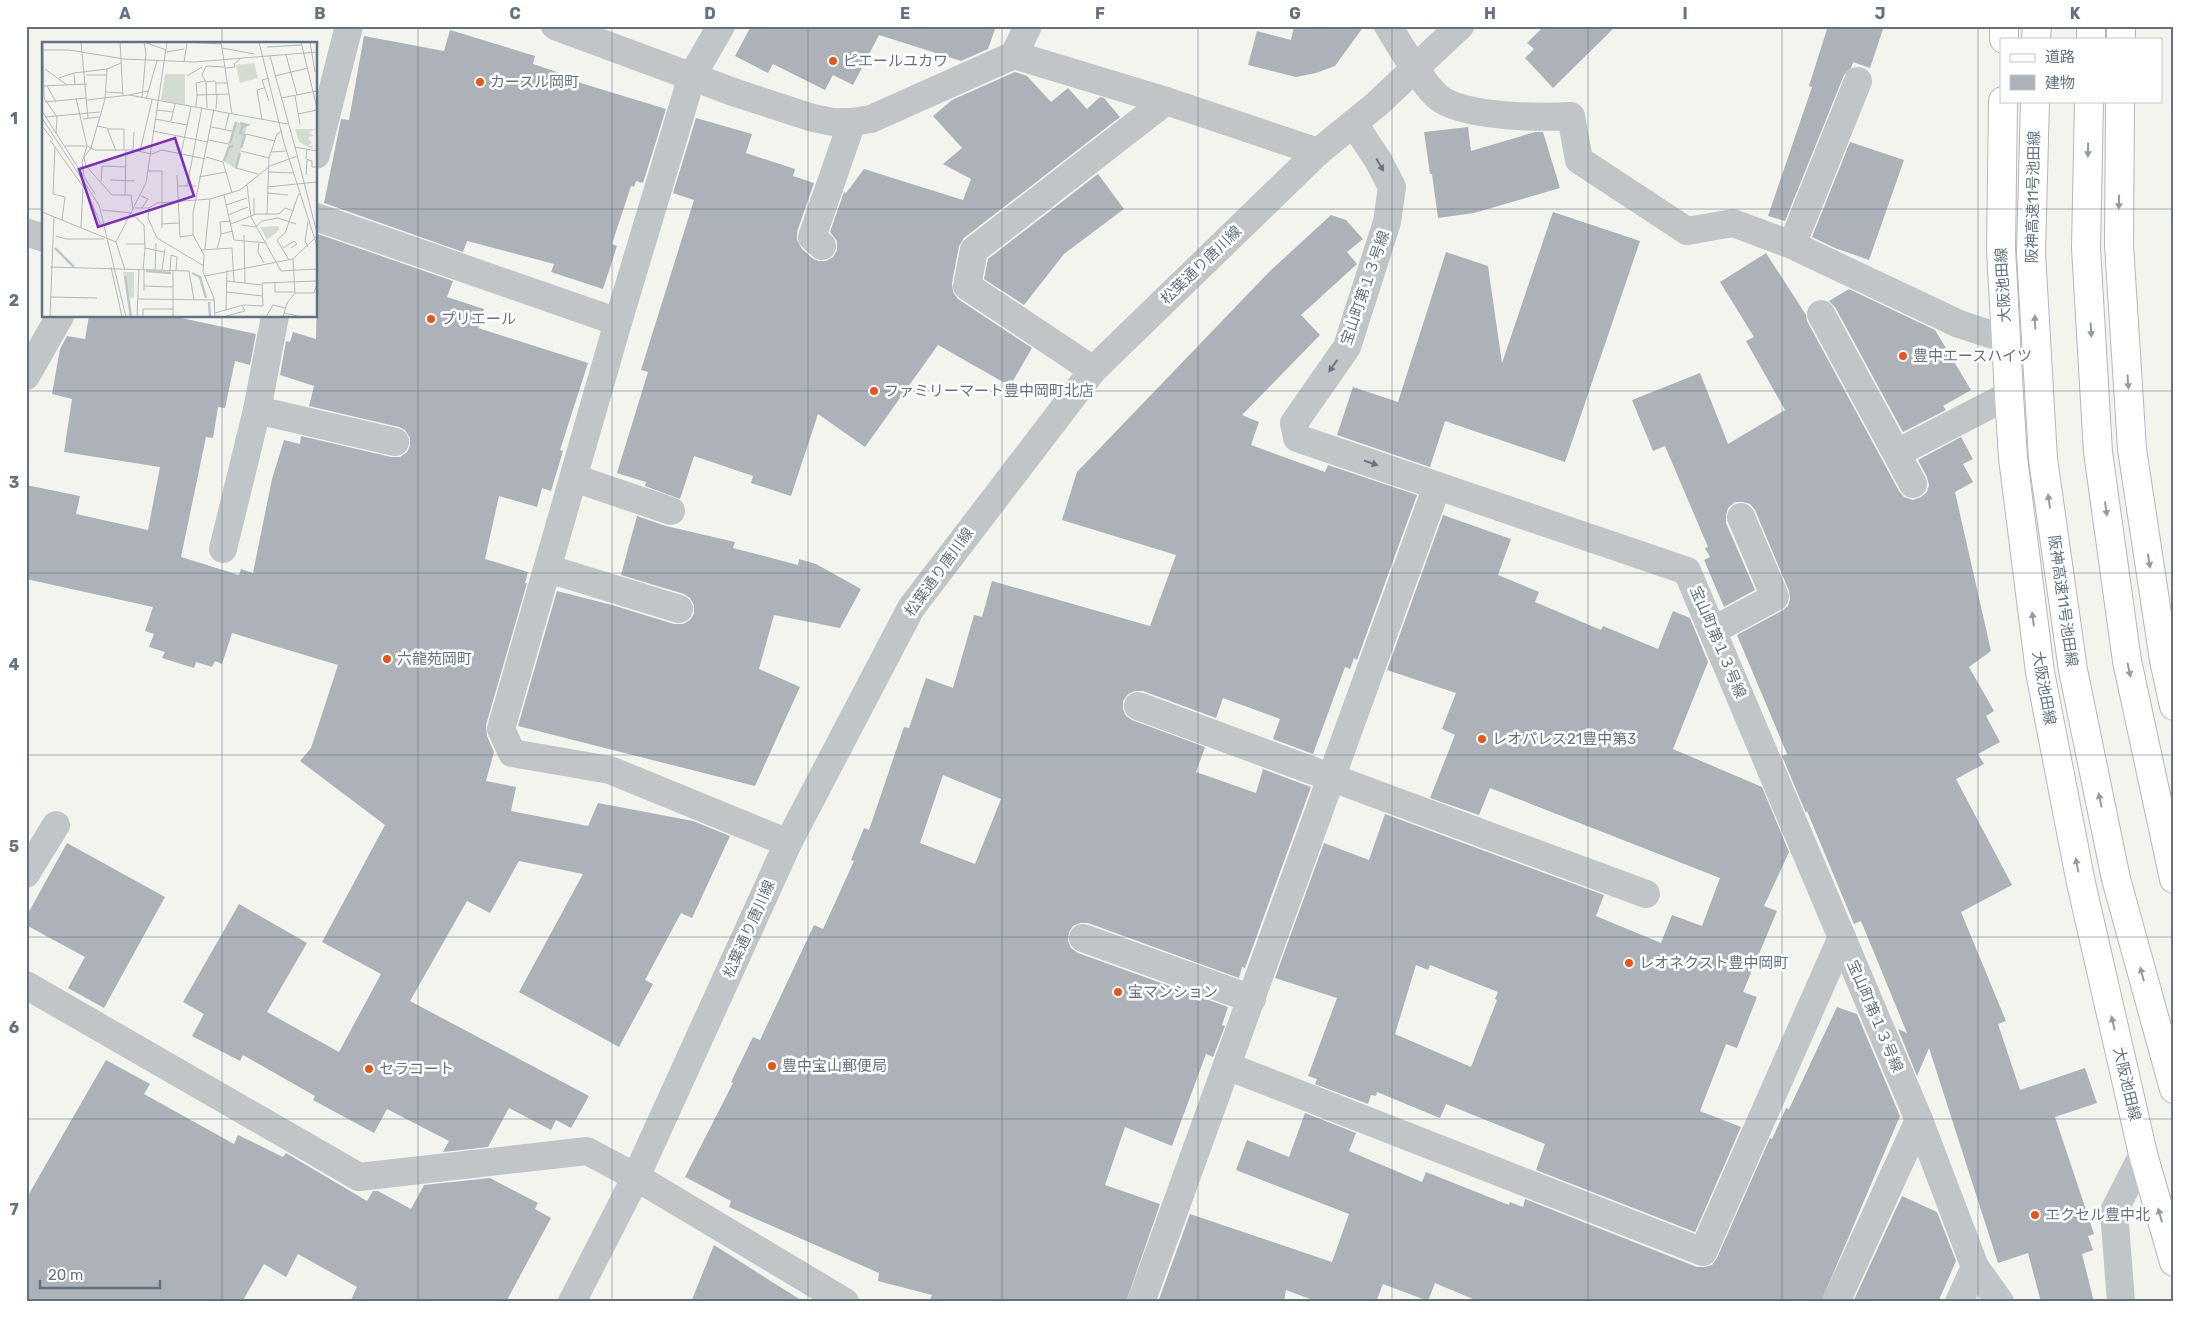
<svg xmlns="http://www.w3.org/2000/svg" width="2200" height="1328" font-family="Rubik,'Noto Sans JP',sans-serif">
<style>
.building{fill:#acb2b8;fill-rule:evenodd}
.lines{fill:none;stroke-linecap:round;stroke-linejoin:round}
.primary-casing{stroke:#b4b8bc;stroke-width:30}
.motorway-casing{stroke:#b4b7ba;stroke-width:30}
.minor{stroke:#c1c5c8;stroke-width:28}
.tertiary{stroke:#c1c5c8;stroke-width:28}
.primary{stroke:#fff;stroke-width:28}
.motorway{stroke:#fff;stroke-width:28}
.oneway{fill:#919ca8}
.oneway2{fill:#677686}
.grid{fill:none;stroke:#627282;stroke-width:1;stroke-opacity:0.55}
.poi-dot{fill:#ea531a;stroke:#fff;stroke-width:2}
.labels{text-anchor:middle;stroke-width:5;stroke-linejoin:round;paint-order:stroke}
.poi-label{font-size:15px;fill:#627282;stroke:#fff;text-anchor:start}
.street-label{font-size:15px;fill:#627282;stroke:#fff}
.inset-river{fill:none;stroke:#bcc7cc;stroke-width:2.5}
.inset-road{fill:none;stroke:#b1b8bc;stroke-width:1}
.view{fill:#7b2cbf;fill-opacity:0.15;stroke:#7b2cbf;stroke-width:2.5}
.inset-edge{fill:none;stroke:#627282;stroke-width:2.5}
.neatline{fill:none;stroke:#627282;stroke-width:2}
.grid-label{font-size:16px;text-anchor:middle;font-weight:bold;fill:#627282}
</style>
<rect width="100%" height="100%" fill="#f4f4ef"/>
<g class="building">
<path d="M751 26H996L988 49 961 61 879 35 853 85 833 75 825 90 773 64 768 73 735 56Z"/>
<path d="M1294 26H1364L1335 66 1316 73 1296 77 1248 65 1257 31 1291 40Z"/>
<path d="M1544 26H1616L1553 88 1525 58 1534 49 1527 43Z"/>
<path d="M1828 26H1884L1870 68 1853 62 1851 68 1844 75 1785 221 1768 216 1812 87 1809 86Z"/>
<path d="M450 30 535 56 533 64 572 77 571 80 666 109 643 183 636 181 634 187 631 186 612 244 617 246 603 289 551 272 554 264 467 241 463 252 324 203 341 119 349 120 364 36 444 51Z"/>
<path d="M1015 72 1027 76 1051 102 1068 88 1087 109 1100 97 1104 98 1120 117 964 238 959 246 952 283 953 292 958 299 1032 348 1010 386 938 345 865 447 818 414 791 496 751 483 753 476 694 456 680 499 645 486 646 482 617 473 648 372 641 370 694 200 673 193 696 118 752 134 746 153 795 169 793 176 814 183 797 232V240L802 249 812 258 818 261H826L833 257 837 250V241L830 232 844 192 846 193 864 169 963 200 971 179 943 164 962 148 933 116 952 100Z"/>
<path d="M1468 127 1471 151 1535 132H1543L1560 188 1474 213 1438 218 1432 174H1430L1424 132Z"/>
<path d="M1850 142 1904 160 1869 260 1835 248 1812 237Z"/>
<path d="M1098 174 1124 209 1064 254 1024 305 984 279 988 259Z"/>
<path d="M1553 212 1640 241 1565 462 1445 421 1430 467 1337 435 1353 387 1398 402 1446 252 1488 266 1502 363Z"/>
<path d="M1331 215 1346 220 1363 239 1347 252 1357 264 1301 315 1320 335 1242 415 1259 422 1251 445 1325 472 1328 465 1417 495 1357 660 1354 658 1350 669 1345 667 1313 754 1273 739 1280 719 1223 698 1216 718 1143 691H1135L1128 694 1123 701V709L1126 716 1132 720 1205 747 1196 772 1256 793 1263 769 1311 787 1245 968 1242 967 1239 978 1088 923H1080L1073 926 1069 932 1068 941 1071 948 1078 953 1228 1007 1222 1025 1225 1026 1213 1057 1206 1054 1172 1146 1125 1127 1105 1185 1160 1204 1126 1302H929L932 1295 878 1281 879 1273 729 1207 731 1201 685 1177 733 1083 731 1082 753 1037 760 1040 814 925 823 929 854 861 851 860 864 828 869 830 904 727 909 728 926 678 953 688 974 615 982 617 992 581 1150 626 1176 555 1062 520 1077 472 1269 272ZM943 775 1001 799 975 864 920 843Z"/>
<path d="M318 234 453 281 447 297 484 309 478 328 588 363 560 450 563 451 551 491 542 488 537 507 499 496 485 559 528 572 525 583H527L486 725 487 736 494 752 486 781 516 787 511 811 588 826 598 803 693 821 730 836 692 918 681 913 645 980 653 984 619 1047 519 992 583 874 519 861 490 913 467 901 410 1001 589 1096 571 1128 556 1120 551 1130 509 1108 488 1147 443 1152 449 1141 387 1109 374 1133 313 1100 315 1096 243 1055 240 1061 192 1036 204 1014 183 1002 239 904 307 943 267 1012 339 1052 381 974 322 942 385 825 300 761 311 748 338 665 232 633 222 664 215 661 212 667 196 662 194 668 162 658 165 652 149 647 154 634 145 631 153 607 26 579V485L80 496 76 514 148 530 160 467 64 452 72 399 52 394 60 349 67 336 85 339 89 316H160L169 318 172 316 256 334 250 365 235 361 225 408 218 407 213 438 206 437 181 557 239 575 241 569 253 573 272 479 284 440 300 444 301 436 391 457H400L407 452 410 446V438L405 430 399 427 309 406 314 386 280 375 286 341 290 342 293 332 316 339Z"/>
<path d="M1766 253 1806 315 1807 321 1899 491 1904 497 1913 500 1921 497 1927 492 1929 485 1927 477 1918 460 1961 437 1973 459 1963 464 1973 482 1955 492 1991 651 1969 667 1994 711 1986 716 2000 742 1978 754 1984 764 1956 779 2012 885 1961 912 2006 1021 1998 1024 2020 1090 2085 1068 2097 1103 2055 1117 2094 1234 2088 1236 2093 1250 2082 1254 2094 1302H2041L2028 1253 1998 1263 1929 1048 1917 1076 1898 1029 1907 1033 1861 921 1854 924 1807 811 1806 813 1782 756 1787 754 1737 635 1783 610 1788 606 1790 599 1789 591 1755 510 1750 504 1743 502H1735L1728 508 1726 515V523L1755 590 1724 607 1704 560 1710 557 1705 548 1708 547 1665 446 1653 451 1632 400 1700 373 1728 444 1785 410 1746 341 1754 337 1720 282Z"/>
<path d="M1849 289 1935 330 1971 390 1943 406 1946 410 1903 432 1835 307 1829 301Z"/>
<path d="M1443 515 1511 539 1498 575 1539 592 1535 602 1601 630 1603 626 1658 649 1673 611 1690 618 1708 662 1673 749 1762 787 1789 852 1764 906 1777 911 1743 992 1757 997 1737 1048 1726 1044 1700 1111 1741 1127 1695 1232 1536 1170 1545 1144 1446 1104 1440 1118 1377 1092 1376 1096 1371 1095 1368 1104 1315 1084 1317 1079 1308 1076 1337 998 1275 978 1324 843 1369 860 1385 814 1604 895 1596 916 1661 943 1672 915 1702 926 1720 878 1490 788 1479 815 1430 798 1455 735 1442 729 1456 693 1387 670ZM1416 965 1428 970 1430 965 1498 992 1495 999 1497 1000 1471 1067 1395 1034Z"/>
<path d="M637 516 666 526 735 542 733 548 798 565 799 559 816 564 861 589 840 628 774 615 759 669 800 687 755 786 518 726 557 591 612 605 674 624H683L690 620 694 614V605L690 598 684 594 621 575Z"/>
<path d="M67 843 165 897 104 1008 68 988 85 957 26 925V917Z"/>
<path d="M1837 1007 1857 1014 1900 1116 1821 1302H1480L1435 1283 1428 1301 1383 1284 1376 1302H1318L1286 1290 1284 1302H1158L1190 1214 1332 1262 1349 1214 1236 1170 1247 1140 1289 1157 1305 1113 1356 1133 1349 1151 1422 1182 1426 1172 1509 1205 1510 1202 1523 1207 1525 1199 1697 1267H1705L1712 1265 1717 1258 1770 1138 1772 1139 1786 1108 1789 1109Z"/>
<path d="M106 1060 150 1084 144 1094 234 1144 238 1135 283 1157 286 1153 367 1201 373 1191H378L411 1209 424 1185 490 1178 538 1203 535 1209 551 1218 506 1302H350L357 1287 298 1254 286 1277 264 1264 242 1302H26V1199Z"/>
<path d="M1902 1196 1937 1212 1956 1261 1938 1302H1853Z"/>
<path d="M714 1245 804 1302H691Z"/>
</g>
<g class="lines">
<defs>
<g id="primary">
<path d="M2004 39V26"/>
<path d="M2121 39V26"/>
<path d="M2003 101 2001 249 2009 395 2013 458 2040 672 2081 883 2143 1154 2174 1262"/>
<path d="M2120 101 2119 245 2132 449 2164 660 2174 706"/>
</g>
<g id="motorway">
<path d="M2036 39 2037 26"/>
<path d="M2091 39V26"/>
<path d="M2035 101 2031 253 2043 459 2073 670 2116 879 2174 1089"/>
<path d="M2089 101 2086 248 2098 452 2127 661 2174 879"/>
</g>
</defs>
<use href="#primary" class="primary-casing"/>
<use href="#motorway" class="motorway-casing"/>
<g class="minor">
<path d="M555 26 736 93 813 118 833 122H852L871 119 1014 55 1166 101 1318 152"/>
<path d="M721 26 692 76 618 322 501 729 512 753 610 770 788 843"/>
<path d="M1388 26C1399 44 1426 90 1442 100 1470 117 1538 118 1571 116L1579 160 1687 231 1733 223 1792 245 1959 324 2005 339"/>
<path d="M1014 55 1028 26"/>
<path d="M1354 124 1378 160 1392 187 1387 222 1347 347 1294 423 1297 438 1687 571 1919 1120 1975 1267 2000 1302"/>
<path d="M316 155 349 26"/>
<path d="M316 217 618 322"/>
<path d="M26 232 44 238"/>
<path d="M1792 245 1858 81"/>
<path d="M822 246 812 237 852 122"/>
<path d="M1821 314 1913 484"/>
<path d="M1093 370 967 286 974 250 1166 101"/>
<path d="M26 376 60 316"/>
<path d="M257 410 395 442"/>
<path d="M1897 453 2009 395"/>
<path d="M574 478 671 511"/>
<path d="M223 549 257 410 275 316"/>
<path d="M549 569 679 609"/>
<path d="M1714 630 1775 597 1741 517"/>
<path d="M1138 706 1646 894"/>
<path d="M26 874 56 825"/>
<path d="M1083 938 1252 999"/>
<path d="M26 985 359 1177 587 1151 636 1177 845 1302"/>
<path d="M1227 1066 1703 1252 1842 937"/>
<path d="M1141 1302 1437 486"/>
<path d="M1836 1302 1919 1120"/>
<path d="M1959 1302 1975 1267"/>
<path d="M2121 1302 2114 1211 2143 1154"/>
</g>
<path class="tertiary" d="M572 1302 636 1177 788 843 911 608 1093 370 1318 152 1377 104 1460 26"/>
<use href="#primary" class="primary"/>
<use href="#motorway" class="motorway"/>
</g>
<defs><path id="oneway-solid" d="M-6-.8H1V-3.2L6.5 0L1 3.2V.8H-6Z" transform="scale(1.25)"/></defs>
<g class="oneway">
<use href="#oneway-solid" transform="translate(2088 150) rotate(91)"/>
<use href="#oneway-solid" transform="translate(2119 202) rotate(91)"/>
<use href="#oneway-solid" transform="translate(2035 322) rotate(-93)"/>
<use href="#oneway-solid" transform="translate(2091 330) rotate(87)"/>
<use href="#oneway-solid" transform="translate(2128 382) rotate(86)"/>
<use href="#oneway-solid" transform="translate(2049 501) rotate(-98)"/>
<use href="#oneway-solid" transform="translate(2106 509) rotate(82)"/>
<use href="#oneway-solid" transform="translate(2149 561) rotate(81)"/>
<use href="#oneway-solid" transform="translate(2033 619) rotate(-97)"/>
<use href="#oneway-solid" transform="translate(2129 670) rotate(78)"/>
<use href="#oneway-solid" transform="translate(2100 800) rotate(-102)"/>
<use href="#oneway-solid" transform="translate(2077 865) rotate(-101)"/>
<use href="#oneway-solid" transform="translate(2142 974) rotate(-105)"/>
<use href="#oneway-solid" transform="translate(2113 1023) rotate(-103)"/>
<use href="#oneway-solid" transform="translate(2160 1215) rotate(-106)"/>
</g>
<g class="oneway2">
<use href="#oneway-solid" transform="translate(1380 165) rotate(60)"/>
<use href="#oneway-solid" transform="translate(1333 366) rotate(125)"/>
<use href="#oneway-solid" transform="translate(1371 463) rotate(19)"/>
</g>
<path class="grid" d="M222 26V44M418 26V1302M612 26V1302M808 26V1302M1002 26V1302M1198 26V1302M1392 26V1302M1588 26V1302M1782 26V1302M1978 26V1302M26 209H44M316 209H2174M222 316V1302M26 391H2174M26 573H2174M26 755H2174M26 937H2174M26 1119H2174"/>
<g class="poi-dot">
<circle cx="833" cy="61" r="5"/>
<circle cx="480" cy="82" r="5"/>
<circle cx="431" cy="319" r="5"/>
<circle cx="1903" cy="356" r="5"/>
<circle cx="874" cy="391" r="5"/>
<circle cx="387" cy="659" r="5"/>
<circle cx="1482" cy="739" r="5"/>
<circle cx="1629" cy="963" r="5"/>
<circle cx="1118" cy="992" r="5"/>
<circle cx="772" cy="1066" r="5"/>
<circle cx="369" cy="1069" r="5"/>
<circle cx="2035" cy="1215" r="5"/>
</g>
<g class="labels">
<g class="poi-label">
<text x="843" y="66">ピエールユカワ</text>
<text x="490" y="87">カースル岡町</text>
<text x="441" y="324">プリエール</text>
<text x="1913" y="361">豊中エースハイツ</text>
<text x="884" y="396">ファミリーマート豊中岡町北店</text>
<text x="397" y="664">六龍苑岡町</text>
<text x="1492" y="744">レオパレス21豊中第3</text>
<text x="1639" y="968">レオネクスト豊中岡町</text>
<text x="1128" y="997">宝マンション</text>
<text x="782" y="1071">豊中宝山郵便局</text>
<text x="379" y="1074">セラコート</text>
<text x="2045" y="1220">エクセル豊中北</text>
</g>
<g class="street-label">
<text transform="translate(2033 197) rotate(-89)" y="5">阪神高速11号池田線</text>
<text transform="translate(1201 265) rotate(-44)" y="5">松葉通り唐川線</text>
<text transform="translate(2003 285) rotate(-93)" y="5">大阪池田線</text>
<text transform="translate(1365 288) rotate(-71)" y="5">宝山町第１３号線</text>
<text transform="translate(939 572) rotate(-54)" y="5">松葉通り唐川線</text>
<text transform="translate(2063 601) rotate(82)" y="5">阪神高速11号池田線</text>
<text transform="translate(1718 642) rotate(67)" y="5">宝山町第１３号線</text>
<text transform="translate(2044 688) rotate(80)" y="5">大阪池田線</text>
<text transform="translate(749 929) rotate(-66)" y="5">松葉通り唐川線</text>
<text transform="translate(1875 1016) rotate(67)" y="5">宝山町第１３号線</text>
<text transform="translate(2127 1084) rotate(77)" y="5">大阪池田線</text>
</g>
</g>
<g transform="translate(42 42)">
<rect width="275" height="275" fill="#f4f4ef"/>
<path d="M212 21 216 36 198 41 194 23ZM123 32H143V63L119 58ZM193 79 205 84 194 127 182 119ZM253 87H275L267 90 272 94 266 95 270 101 265 104H271L270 107 257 100ZM236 184 238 187 225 198 218 185ZM81 230H92V256H88Z" fill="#d4dbd0"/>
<path class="inset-river" d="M198 81 205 83 200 85 198 91 203 93 199 106M188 101 194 80M182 119 187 105 191 104M194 126 198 111M13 206 32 225M104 229 129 231M150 231 158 235 164 256M83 234 89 275M167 260 168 275"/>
<path class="inset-road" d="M1 0 2 56 15 75 14 92M39 0 46 76M78 0 81 54M144 0 179 2M179 0 190 72M217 0 242 101 275 204M259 0 275 66M268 0 273 30M225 5 259 3M180 6 212 12M0 8H27L82 17 153 20 275 10M124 10 142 7M244 13 255 53M228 14 253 105M142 20 145 1M183 26 193 25 192 22 199 16M3 27 25 43M32 31 65 27 79 21M44 33H65M145 34 160 25M233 34 266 26M17 36 32 31 33 42M164 40 160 33 164 24 182 25M0 44 45 42M5 44 14 60M64 50 81 51M174 52V41H185M87 53 106 49M155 53 154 41 163 39M253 54 258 82M34 56 45 104 40 120 42 134M100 56 104 11 102 0 124 8M239 56 275 49M104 57 115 19M45 58 87 53 246 82M227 59 220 38 227 36M3 60 45 56M154 65 155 53 187 52M165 66 164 40 173 39 174 41M172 67 151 171V193L162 213 161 230 172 256 173 275M174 67 175 52M115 68 131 70M0 69 53 152M256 72 275 68M3 75 58 70M0 76 57 163 84 275M41 77 57 75M113 77 145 83M220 78 215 48 222 46M129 79 133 62M0 84 11 98M55 84 65 86 74 109M169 85 190 89M66 87H82V108M183 88 187 71M111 89 166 100M204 92 233 99M8 98 45 150 59 183M166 98 187 102M23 104H44M45 104 53 108H91L110 112 120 108 164 117M13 105 11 152 23 155 20 178M265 107 264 117 270 119V125H275M91 108 92 90M98 109 110 58M199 109 227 116M275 109 253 105 275 191M229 110 245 109M139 112 149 65M42 115 49 106 63 57 65 27M42 115 44 124 70 153H89L91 168M164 115 181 120 190 151M194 126 216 132M106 129H120V186M227 130 252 131M135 133 138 195 151 193M264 133 265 118M157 135 184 130M68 138 93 139M59 139 60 124 84 125M205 143 209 175 239 229 275 227M136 144H154M145 144 160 65M225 145 275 140M225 151 246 153M83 153 84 108M182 153 192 198 225 201M99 154 106 157 100 166M212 156V173M184 163 205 156M93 166H107L115 161 168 157 198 148 228 124 255 114M107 166 106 176 115 196 162 224M60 168 89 171 102 183 103 206 122 210M0 170 74 200 104 141 125 0M186 173 206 165M225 173 227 116 235 92 240 89M189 179 178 180 179 192 191 189M266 180 263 199 266 205M119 182 137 181M189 182 214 172H237L243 166 252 169M200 183 213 185 220 179 236 176 254 182M39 185 41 146M202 193 203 241M14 194 24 197H62M74 200 83 228M217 201 216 210 222 221M84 202H103M241 206 252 199 255 202 249 206M163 207 168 157M175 207 179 192M159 208 190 206 192 240M247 218 235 198 243 191 257 151M8 225 147 229 152 258M69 225 80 275M101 228 103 206M102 228V249M113 228 114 201M120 228 123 207M128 229 129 213 135 215 134 229M131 229V275M163 234 251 217M185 239 219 243M233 240V250H252M102 244 131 245M185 250 220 254M253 251H272L275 242M8 255 55 256M96 257 172 258M184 268 185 228M173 271 201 263 221 264 220 241 275 239M242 271 260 275M8 275 12 175M95 275 97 228M101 275V267H131M181 275 203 269 200 264M224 275 231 263 243 266M241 275 245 261 253 251 251 217 275 194"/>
<path class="view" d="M133 96 152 154 56 185 37 127Z"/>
<rect width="275" height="275" class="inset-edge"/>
</g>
<rect width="2200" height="1328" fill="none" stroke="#ffffff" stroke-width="55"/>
<rect x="2000" y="38" width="162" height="65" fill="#ffffff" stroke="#c0c7cd"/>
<rect x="2010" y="54" width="25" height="8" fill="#ffffff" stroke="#c0c7cd"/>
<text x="2045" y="62" font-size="15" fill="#627282">道路</text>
<rect x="2010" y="75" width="25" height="15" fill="#acb2b8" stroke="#c0c7cd"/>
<text x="2045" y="88" font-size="15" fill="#627282">建物</text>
<path d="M40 1280v8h120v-8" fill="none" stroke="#627282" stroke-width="2.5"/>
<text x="48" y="1280" font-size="15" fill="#627282" stroke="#ffffff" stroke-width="4" paint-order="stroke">20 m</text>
<rect x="28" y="28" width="2144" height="1272" class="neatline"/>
<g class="grid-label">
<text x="125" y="19">A</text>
<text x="320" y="19">B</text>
<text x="515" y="19">C</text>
<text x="710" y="19">D</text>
<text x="905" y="19">E</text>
<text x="1100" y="19">F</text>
<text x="1295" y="19">G</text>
<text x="1490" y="19">H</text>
<text x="1685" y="19">I</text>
<text x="1880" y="19">J</text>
<text x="2075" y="19">K</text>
<text x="14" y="124">1</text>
<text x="14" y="306">2</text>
<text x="14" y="488">3</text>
<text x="14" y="670">4</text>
<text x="14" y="852">5</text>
<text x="14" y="1033">6</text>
<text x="14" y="1215">7</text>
</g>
</svg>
